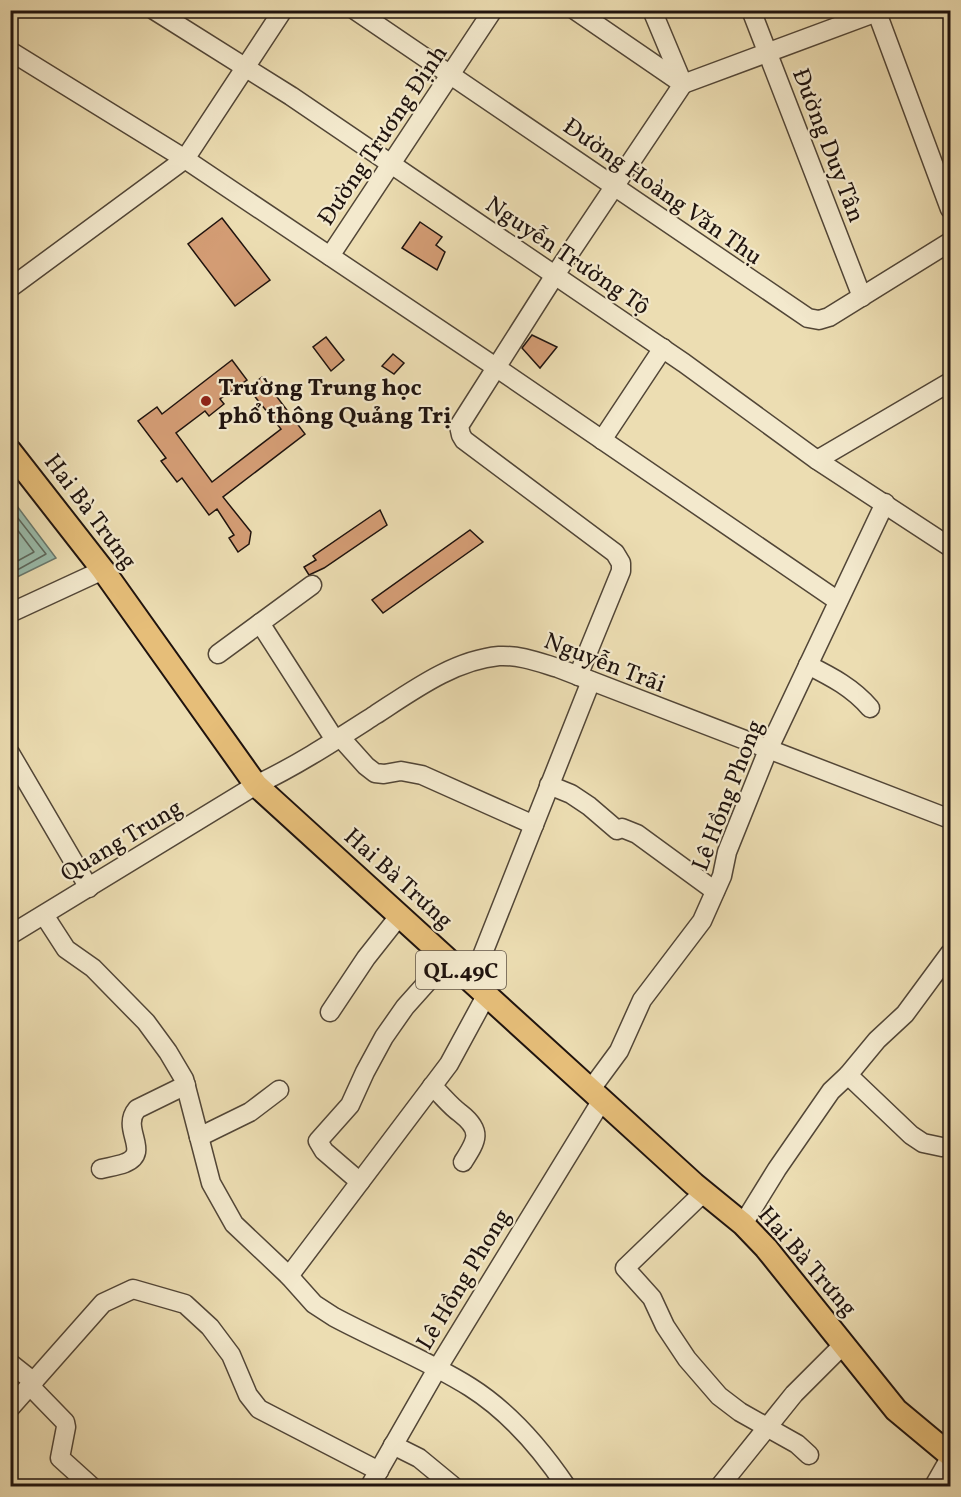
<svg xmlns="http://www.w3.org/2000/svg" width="961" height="1497" font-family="Vollkorn,serif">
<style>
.water{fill:#99bcac;stroke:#68786d;stroke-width:1.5}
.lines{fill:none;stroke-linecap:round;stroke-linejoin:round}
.shore{stroke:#5c685d;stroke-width:1.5}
.building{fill:#d49d75;stroke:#1f130e;stroke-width:1.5}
.minor-casing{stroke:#524637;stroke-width:21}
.major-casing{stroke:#1f130e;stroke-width:26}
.minor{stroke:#f3e9cd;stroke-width:18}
.major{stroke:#e6be79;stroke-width:22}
.poi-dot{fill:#8f2418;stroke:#f3e9cd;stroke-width:2}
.labels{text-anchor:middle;stroke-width:4.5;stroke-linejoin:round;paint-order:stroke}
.shield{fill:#f3e9cd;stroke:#5f5347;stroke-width:1.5}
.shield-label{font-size:22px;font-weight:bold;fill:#1f130e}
.street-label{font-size:24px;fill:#1f130e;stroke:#f3e9cd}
.poi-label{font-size:24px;font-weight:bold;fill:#1f130e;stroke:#f3e9cd;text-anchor:start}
</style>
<rect width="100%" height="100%" fill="#ecddb2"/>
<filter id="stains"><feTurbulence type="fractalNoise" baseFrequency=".00333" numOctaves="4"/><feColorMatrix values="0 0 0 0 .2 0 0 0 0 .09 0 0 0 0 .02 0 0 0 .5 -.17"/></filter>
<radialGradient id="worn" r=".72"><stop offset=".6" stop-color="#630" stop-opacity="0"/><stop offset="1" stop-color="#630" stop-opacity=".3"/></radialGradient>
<path class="water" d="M11 498 56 558 11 580Z"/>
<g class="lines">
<g class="shore">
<path d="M10 508 46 554 10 574"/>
<path d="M10 520 34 552 10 565"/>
</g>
</g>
<g class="building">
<path d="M222 218 270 280 235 306 188 244Z"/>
<path d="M420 222 442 237 436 245 445 252 437 270 402 248Z"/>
<path d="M532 335 557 347 540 368 522 348Z"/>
<path d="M326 337 344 360 331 371 313 347Z"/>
<path d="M393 354 404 363 394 374 382 366Z"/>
<path d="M232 360 247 380 220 399 224 404 209 416 205 411 176 433 212 482 281 429 248 388 262 377 305 434 223 497 251 532 249 544 238 552 229 538 234 535 217 509 209 515 182 478 177 482 161 461 166 458 138 421 157 407 162 414Z"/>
<path d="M380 510 387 525 324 568 309 575 304 567 316 560 313 556Z"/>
<path d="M470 530 483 542 383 613 372 600Z"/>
</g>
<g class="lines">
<defs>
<g id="minor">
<path d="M154 10 291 96 684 363 817 460 950 547"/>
<path d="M355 10 808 318 819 320 829 317 950 242"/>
<path d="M575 10 683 84 877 12"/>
<path d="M751 10 862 297"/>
<path d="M876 10 950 209"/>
<path d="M10 51 185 159 497 368 838 601"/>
<path d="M330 256 493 10"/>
<path d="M10 288 185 159 283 10"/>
<path d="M602 440 663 348"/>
<path d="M817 460 950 382"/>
<path d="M10 613 103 570"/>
<path d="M260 623 335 740"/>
<path d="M218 654 312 585"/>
<path d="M808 665C832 677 853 688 870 708"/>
<path d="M578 676 621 571V563L615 553 464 440 461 435 459 426 555 275 683 84 652 10"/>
<path d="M340 737 366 766 375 773 384 774 401 771 422 775 534 825"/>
<path d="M10 753 89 888"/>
<path d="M549 785 571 794 589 806 617 830 622 828 637 834 715 891"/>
<path d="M44 915 66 949 93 968 146 1022 168 1052 184 1079 211 1183 234 1224 289 1276 314 1304 334 1317C379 1341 427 1360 470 1387 508 1411 541 1449 566 1486"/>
<path d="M10 935 256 785C298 765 336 740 375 715 412 691 454 660 499 656 520 655 538 662 558 668L950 819"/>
<path d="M472 981 591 681"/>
<path d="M330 1012 366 958 400 915"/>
<path d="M848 1075 911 1135 923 1143 942 1147"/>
<path d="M432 1086C442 1095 450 1106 460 1113 483 1131 477 1140 463 1162"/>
<path d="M591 1089 619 1051 642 1000 702 921 722 876 727 852 768 750 885 503"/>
<path d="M199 1137 250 1112 279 1090"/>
<path d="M101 1169C109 1167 117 1166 125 1163 152 1152 120 1129 137 1109L186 1085"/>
<path d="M360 1182 324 1151 318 1141 350 1105 365 1072 384 1037 405 1007 448 959"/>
<path d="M704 1192 625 1268 652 1298 665 1326 687 1359 719 1396 740 1412 797 1444 809 1455"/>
<path d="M743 1224 777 1169 831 1091 848 1075 877 1040 905 1014 950 953"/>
<path d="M289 1276 449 1064 487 994"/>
<path d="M10 1363 34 1382"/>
<path d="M30 1386 65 1422 66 1427 60 1458 91 1486"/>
<path d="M10 1408 103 1303 133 1289 185 1304 210 1327 231 1355 248 1395 259 1409 379 1471"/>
<path d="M393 1445 419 1458 453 1486"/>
<path d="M370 1486 437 1369 602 1100"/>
<path d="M720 1486 794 1394 844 1344"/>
<path d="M934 1486 950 1458"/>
</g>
<path id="major" d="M10 451 103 570 256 785 694 1184 743 1224 766 1248 896 1410 950 1455"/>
</defs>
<use href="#minor" class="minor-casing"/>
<use href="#major" class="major-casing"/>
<use href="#minor" class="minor"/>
<use href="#major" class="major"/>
</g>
<circle class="poi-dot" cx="206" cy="401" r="6"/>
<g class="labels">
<rect class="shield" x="416" y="951" width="90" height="38" rx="4.5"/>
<g class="shield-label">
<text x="461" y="978">QL.49C</text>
</g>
<g class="street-label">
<text transform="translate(382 135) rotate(-56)" y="8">Đường Trương Định</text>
<text transform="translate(829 145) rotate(69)" y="8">Đường Duy Tân</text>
<text transform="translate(663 191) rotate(35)" y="8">Đường Hoàng Văn Thụ</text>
<text transform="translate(568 255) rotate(34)" y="8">Nguyễn Trường Tộ</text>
<text transform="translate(91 511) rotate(53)" y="8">Hai Bà Trưng</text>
<text transform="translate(605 662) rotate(21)" y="8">Nguyễn Trãi</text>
<text transform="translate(727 795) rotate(-69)" y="8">Lê Hồng Phong</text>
<text transform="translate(121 840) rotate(-31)" y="8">Quang Trung</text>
<text transform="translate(399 878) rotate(42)" y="8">Hai Bà Trưng</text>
<text transform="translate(808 1261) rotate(49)" y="8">Hai Bà Trưng</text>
<text transform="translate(463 1279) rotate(-59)" y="8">Lê Hồng Phong</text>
</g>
<g class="poi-label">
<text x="218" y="395">Trường Trung học<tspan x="218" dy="28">phổ thông Quảng Trị</tspan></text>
</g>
</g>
<rect width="961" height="1497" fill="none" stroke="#ecddb2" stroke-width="36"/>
<rect x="12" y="12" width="937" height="1473" fill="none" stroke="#1f130e" stroke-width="3"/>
<rect x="18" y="18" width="925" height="1461" fill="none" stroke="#1f130e" stroke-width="1.5"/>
<rect width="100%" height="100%" filter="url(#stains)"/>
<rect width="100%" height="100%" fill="url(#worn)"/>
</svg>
